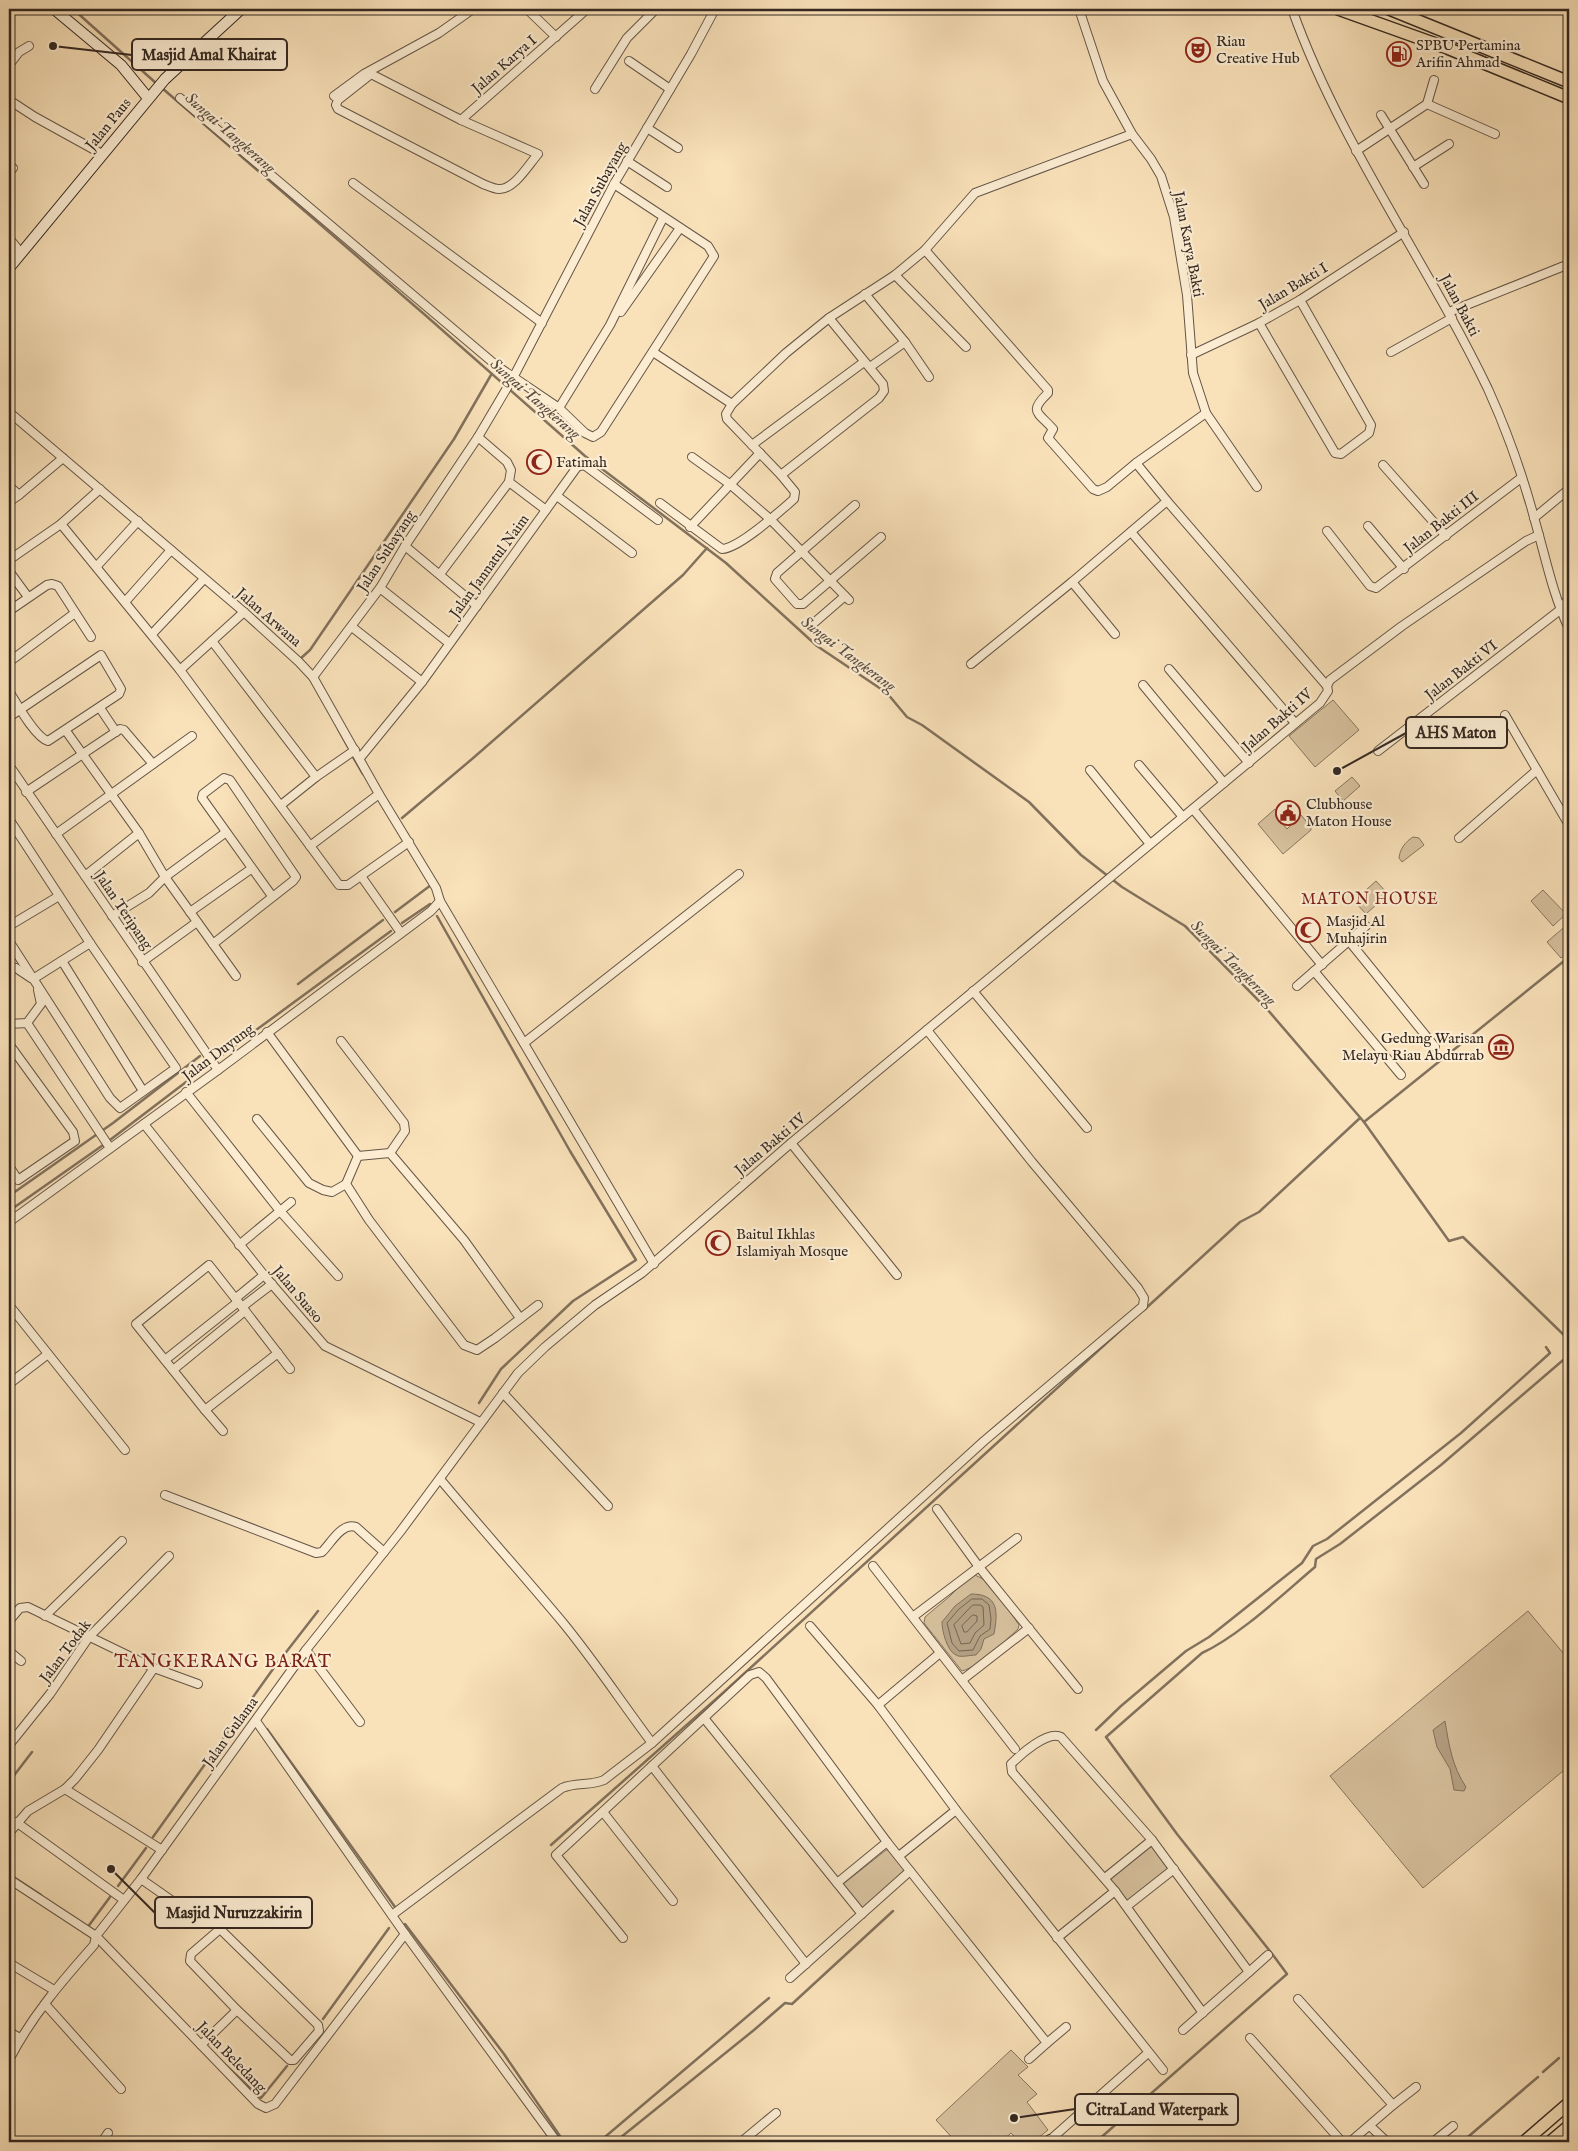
<svg xmlns="http://www.w3.org/2000/svg" width="1578" height="2151" font-family="'IM FELL English',serif">
<style>
.green{fill:#d8c29f;stroke:#867560}
.water{fill:#b6a285;stroke:#82715d}
.lines{fill:none;stroke-linecap:round;stroke-linejoin:round}
.shore{stroke:#756553;stroke-width:1}
.stream{stroke:#82715d;stroke-width:2.5}
.street-casing{stroke:#655647;stroke-width:10}
.secondary-casing{stroke:#342821;stroke-width:12}
.primary-casing{stroke:#342821;stroke-width:14}
.street{stroke:#fbecd2;stroke-width:8}
.secondary{stroke:#fbecd2;stroke-width:10}
.primary{stroke:#f9e1b9;stroke-width:11}
.labels{text-anchor:middle;stroke-width:4.5;stroke-linejoin:round;paint-order:stroke}
.poi-label{font-size:15px;fill:#342821;stroke:#fbecd2;text-anchor:start}
.street-label{font-size:15px;fill:#342821;stroke:#fbecd2}
.water-label{font-size:16px;font-style:italic;fill:#5b4d3f;stroke:#fbecd2}
.neighbourhood-label{font-size:16px;letter-spacing:1px;fill:#7a1f14;stroke:#fbecd2}
.quarter-label{font-size:18px;letter-spacing:1px;fill:#7a1f14;stroke:#fbecd2}
.leader{fill:none;stroke:#342821;stroke-width:2}
.callout-dot{fill:#342821;stroke:#fbecd2;stroke-width:2}
.callout{fill:#fbecd2;stroke:#342821;stroke-width:2}
.callout-label{font-size:16px;text-anchor:middle;font-weight:bold;fill:#342821}
</style>
<rect width="100%" height="100%" fill="#f9e1b9"/>
<filter id="stains"><feTurbulence type="fractalNoise" baseFrequency=".004" numOctaves="4"/><feColorMatrix values="0 0 0 0 .2 0 0 0 0 .09 0 0 0 0 .02 0 0 0 .5 -.17"/></filter>
<radialGradient id="worn" r=".72"><stop offset=".6" stop-color="#630" stop-opacity="0"/><stop offset="1" stop-color="#630" stop-opacity=".3"/></radialGradient>
<g class="green">
<path d="M1333 700 1359 730 1315 767 1289 736Z"/>
<path d="M1352 777 1360 786 1343 801 1335 791Z"/>
<path d="M1275 809 1279 814 1277 817 1287 829 1301 815 1311 827V830L1283 854 1258 824Z"/>
<path d="M1413 837 1419 838 1424 845 1402 862 1399 858C1400 849 1405 842 1413 837Z"/>
<path d="M1376 881 1388 894 1366 914 1354 901Z"/>
<path d="M1543 890 1566 914 1553 926 1531 901Z"/>
<path d="M1569 923V951L1561 958 1547 942Z"/>
<path d="M975 1575 983 1579 998 1594 1019 1625 1018 1629C1004 1642 980 1666 962 1671L924 1623 925 1617 932 1611 949 1597 969 1577Z"/>
<path d="M1528 1611 1569 1660V1766L1423 1888 1330 1776Z"/>
<path d="M1151 1843 1172 1868 1127 1904 1108 1878Z"/>
<path d="M886 1850H890L905 1870 861 1910 842 1885Z"/>
<path d="M1011 2050 1028 2067 1018 2075 1037 2094 1027 2102 1048 2130 1033 2142H1020L1011 2133 1001 2142H956L936 2120Z"/>
</g>
<g class="water">
<path d="M971 1594C999 1594 998 1612 994 1634L984 1639 981 1649 976 1655C970 1655 960 1658 956 1655 947 1651 942 1631 942 1622L955 1606Z"/>
<path d="M1445 1721C1449 1745 1452 1766 1466 1787L1464 1791 1454 1790 1450 1769 1437 1747 1433 1730Z"/>
</g>
<g class="lines">
<g class="shore">
<path d="M972 1599H982L989 1605 991 1619 990 1629 980 1636 973 1650 959 1651 952 1643 947 1623 958 1610Z"/>
<path d="M973 1605H980L983 1607 984 1625 975 1633 970 1643 961 1644 954 1625Z"/>
<path d="M973 1615 977 1616V1621L967 1632H964L962 1626Z"/>
</g>
<g class="stream">
<path d="M73 9 157 84"/>
<path d="M162 88 424 314 585 456 726 563 817 646 887 693 907 717 922 725 1029 802 1081 855 1122 887 1185 926 1195 936 1267 1009 1364 1122 1449 1241 1463 1237 1569 1340"/>
<path d="M300 659 310 650 454 439 491 375"/>
<path d="M338 729 348 747"/>
<path d="M353 757 363 774"/>
<path d="M402 818 472 759 683 575 707 548"/>
<path d="M395 912 431 885"/>
<path d="M437 916 570 1151 636 1260 573 1301 501 1369 479 1403"/>
<path d="M402 923 430 904"/>
<path d="M298 984 383 920"/>
<path d="M218 1058 391 931"/>
<path d="M1364 1122 1569 957"/>
<path d="M9 1196 113 1123 200 1056"/>
<path d="M9 1211 106 1143 207 1066"/>
<path d="M1144 1310 1240 1222 1259 1212 1360 1118"/>
<path d="M267 1729 395 1907"/>
<path d="M1096 1730 1121 1706 1186 1651 1209 1637 1302 1563 1313 1546 1327 1539 1461 1433 1550 1353 1546 1347"/>
<path d="M9 1782 32 1752"/>
<path d="M153 1837 273 1669 318 1611"/>
<path d="M551 1845 724 1692 1134 1318"/>
<path d="M9 1874 41 1895"/>
<path d="M118 1886 146 1848"/>
<path d="M405 1924 504 2054 564 2142"/>
<path d="M87 1928 110 1897"/>
<path d="M323 2019 389 1928"/>
<path d="M218 2058 261 2098 287 2066"/>
<path d="M1543 2072 1559 2058"/>
<path d="M1097 2141 1287 1974 1273 1955 1177 1834 1106 1737 1202 1653C1239 1636 1283 1594 1315 1567L1316 1559 1340 1544 1441 1465 1569 1355"/>
<path d="M599 2142 769 1998"/>
<path d="M615 2142 754 2030 785 2003 792 2004 893 1911"/>
<path d="M1462 2142 1538 2077"/>
</g>
<defs>
<g id="street">
<path d="M1079 9 1103 81 1132 134 1151 159 1161 176 1174 217 1187 295 1193 373 1206 413 1257 487"/>
<path d="M1292 9C1340 144 1426 260 1488 389 1507 431 1523 476 1535 521 1546 559 1552 592 1569 629"/>
<path d="M529 11 556 37"/>
<path d="M629 61 670 89"/>
<path d="M9 65 19 52 29 46"/>
<path d="M371 74 461 120 538 154C529 164 514 190 499 189 494 189 488 186 483 184L338 109 336 105 338 100Z"/>
<path d="M595 89 627 38 656 9"/>
<path d="M334 96 364 74 439 33 473 9"/>
<path d="M180 98 497 366 559 408 585 433 593 437 601 432 714 256 708 246 614 184"/>
<path d="M9 100 35 117 102 154"/>
<path d="M1427 104 1434 80"/>
<path d="M1381 115 1424 184"/>
<path d="M461 120 587 9"/>
<path d="M647 128 678 148"/>
<path d="M1356 151 1427 104 1495 134"/>
<path d="M627 161 667 187"/>
<path d="M1413 167 1449 144"/>
<path d="M9 172 13 168"/>
<path d="M353 183 542 323"/>
<path d="M9 238 21 253"/>
<path d="M925 250 1048 390V393C1028 412 1038 412 1053 429L1048 438 1093 489 1098 491 1107 487 1136 463 1206 413"/>
<path d="M895 275 966 347"/>
<path d="M865 294 905 342 929 377"/>
<path d="M621 312 680 228"/>
<path d="M1449 312 1569 264"/>
<path d="M1259 323 1335 453 1341 454 1369 433 1371 425 1300 300"/>
<path d="M653 352 732 404"/>
<path d="M1391 352 1452 318"/>
<path d="M1191 355 1259 323 1300 300 1404 232"/>
<path d="M870 367 905 342"/>
<path d="M559 408 610 325 663 218"/>
<path d="M9 412 244 612 299 662 313 677 379 794 436 888 440 901 654 1264"/>
<path d="M478 437 507 462 511 470 509 482 546 510"/>
<path d="M752 445 864 362"/>
<path d="M692 457 731 485 770 519 849 600"/>
<path d="M1383 465 1446 536"/>
<path d="M781 475 879 398 884 391 883 384 829 318"/>
<path d="M9 486 19 495 9 502"/>
<path d="M19 495 63 458"/>
<path d="M557 496 632 553"/>
<path d="M1167 501 1327 686"/>
<path d="M660 503 722 549C740 548 780 511 794 499L795 492 781 475 727 419 726 414 732 404 786 353 829 318 895 275 925 250 975 193 1132 134"/>
<path d="M855 505 777 573 775 579 797 604H803L881 537"/>
<path d="M1534 518 1569 489"/>
<path d="M61 524 180 670 339 885H348L409 842"/>
<path d="M1368 526 1404 569"/>
<path d="M690 527 760 453"/>
<path d="M1327 531 1370 586 1376 588 1521 478"/>
<path d="M1131 532 1295 723"/>
<path d="M405 546 477 606"/>
<path d="M9 560 61 524 100 489"/>
<path d="M97 566 138 521"/>
<path d="M9 571 28 597"/>
<path d="M440 574 509 482"/>
<path d="M380 588 449 643"/>
<path d="M125 602 171 550"/>
<path d="M9 611 47 585 52 584 58 586 91 637"/>
<path d="M815 622 845 596"/>
<path d="M352 627 422 682"/>
<path d="M152 634 204 579"/>
<path d="M1115 634 1072 582 1167 501 1136 463"/>
<path d="M212 641 244 612"/>
<path d="M9 662 75 613"/>
<path d="M971 664 1072 582"/>
<path d="M1169 669 1249 763"/>
<path d="M180 670 212 641 316 777 281 805"/>
<path d="M313 677 380 588 405 546 478 437 514 376 614 184 691 54 715 9"/>
<path d="M1143 685 1224 783"/>
<path d="M9 691C17 704 35 737 48 741L119 694 121 689 101 655 21 709 9 717"/>
<path d="M100 708 116 732"/>
<path d="M1505 715 1569 825"/>
<path d="M66 731 139 833 165 877 236 976"/>
<path d="M1378 751 1560 610 1569 598"/>
<path d="M360 758 422 682 577 467 583 465 587 467 658 520"/>
<path d="M9 765 218 1070"/>
<path d="M1139 765 1183 817"/>
<path d="M1090 770 1150 844"/>
<path d="M316 777 355 750"/>
<path d="M26 792 120 729 124 730 153 764"/>
<path d="M1193 809 1322 965"/>
<path d="M9 819 90 943"/>
<path d="M56 834 192 736"/>
<path d="M1459 838 1537 770"/>
<path d="M310 846 379 794"/>
<path d="M85 876 139 833"/>
<path d="M361 876 401 933"/>
<path d="M190 912 251 869"/>
<path d="M112 916 149 893 165 877 225 833"/>
<path d="M9 926 59 896"/>
<path d="M9 941 110 1098 120 1108 176 1068 90 943 33 979"/>
<path d="M1349 941 1435 1047"/>
<path d="M213 944 293 881 296 877 230 780 224 778 203 794 202 798 272 896"/>
<path d="M62 961 143 1091"/>
<path d="M142 962 197 922"/>
<path d="M9 967 16 968 31 978"/>
<path d="M1314 971 1401 1075"/>
<path d="M1297 986 1366 926"/>
<path d="M973 991 1087 1128"/>
<path d="M27 1023 41 1004 38 990"/>
<path d="M9 1024 27 1023 110 1148"/>
<path d="M267 1032 358 1156 346 1184 369 1220 464 1345 477 1350 495 1338 538 1305"/>
<path d="M341 1041 404 1123 405 1131 390 1153"/>
<path d="M524 1043 739 874"/>
<path d="M9 1044 73 1132 75 1141 18 1180 9 1166"/>
<path d="M186 1092 280 1211 338 1276"/>
<path d="M257 1119 309 1183 323 1190 332 1192 346 1184"/>
<path d="M144 1124 264 1275 325 1346 480 1422"/>
<path d="M791 1143 897 1275"/>
<path d="M358 1156 390 1153 464 1240 520 1318"/>
<path d="M9 1222 218 1070 431 911 440 901"/>
<path d="M239 1245 291 1202"/>
<path d="M236 1298 264 1275"/>
<path d="M9 1305 125 1450"/>
<path d="M243 1308 290 1369"/>
<path d="M165 1360 238 1302"/>
<path d="M173 1370 245 1311"/>
<path d="M9 1384 48 1354"/>
<path d="M503 1393 608 1506"/>
<path d="M205 1410 136 1324 209 1265 242 1307 272 1284"/>
<path d="M223 1431 205 1410 278 1353"/>
<path d="M440 1479C481 1528 523 1575 564 1624 595 1662 622 1703 652 1743"/>
<path d="M165 1495 316 1553 322 1552C331 1543 342 1522 356 1527L384 1552"/>
<path d="M937 1509 979 1567 1078 1689"/>
<path d="M873 1566 1015 1749"/>
<path d="M45 1616 122 1541"/>
<path d="M914 1616 1017 1538"/>
<path d="M9 1621 20 1608 28 1607 154 1668"/>
<path d="M810 1626 878 1705 956 1810 1163 2070"/>
<path d="M306 1650 360 1722"/>
<path d="M9 1651 21 1661"/>
<path d="M962 1680 1029 1628"/>
<path d="M878 1705 940 1653"/>
<path d="M704 1718 862 1914"/>
<path d="M256 1721 405 1934 557 2142"/>
<path d="M9 1745 50 1694 89 1637 169 1556"/>
<path d="M652 1766 806 1964"/>
<path d="M65 1789 162 1850"/>
<path d="M603 1812 673 1901"/>
<path d="M16 1822 124 1900"/>
<path d="M9 1833 28 1811 65 1789 75 1779 98 1750 154 1668 198 1684"/>
<path d="M899 1856 956 1810"/>
<path d="M1105 1878 1152 1840"/>
<path d="M9 1879 96 1936 258 2104 266 2108 275 2104 405 1934"/>
<path d="M141 1879 194 1916"/>
<path d="M837 1883 887 1842"/>
<path d="M1127 1906 1174 1869"/>
<path d="M392 1915 562 1788C576 1782 590 1786 604 1780L652 1743 984 1441 1143 1306 1144 1298 1138 1288 1032 1162 927 1030"/>
<path d="M220 1929 318 2025 319 2031 294 2060H290L237 2010 190 1961 191 1954Z"/>
<path d="M623 1938 556 1855 750 1675 759 1672 766 1678 887 1842 1047 2043 1029 2059"/>
<path d="M1057 1938 1115 1891"/>
<path d="M9 1963 54 1990"/>
<path d="M1249 1972 1268 1955"/>
<path d="M790 1978 910 1871"/>
<path d="M1298 1999 1393 2105 1350 2142"/>
<path d="M45 2004 121 2089"/>
<path d="M1183 2030 1249 1972 1152 1840 1061 1737C1048 1730 1021 1754 1011 1764L1012 1772 1115 1891 1203 2013"/>
<path d="M9 2032 20 2038"/>
<path d="M1250 2038 1342 2142"/>
<path d="M1047 2043 1066 2027"/>
<path d="M201 2045 237 2010"/>
<path d="M9 2060C31 2017 62 1981 94 1945L96 1936 141 1879 306 1650 400 1532 518 1373 545 1347 595 1305 642 1273 791 1143 1320 703 1328 691 1327 686 1330 680 1402 626 1526 541 1539 535"/>
<path d="M1393 2105 1416 2087"/>
<path d="M1370 2126 1387 2142"/>
<path d="M1050 2140 1148 2053"/>
<path d="M102 2142 108 2133"/>
<path d="M741 2142 776 2113"/>
<path d="M1433 2142 1453 2126"/>
</g>
<g id="secondary">
<path d="M54 9 121 65 148 98"/>
<path d="M9 268 165 79 241 9"/>
<path d="M1050 2140 1052 2142"/>
</g>
<g id="primary">
<path d="M1338 9 1447 48 1569 98"/>
<path d="M1389 9 1569 82"/>
<path d="M1524 2142 1569 2103"/>
<path d="M1550 2142 1569 2126"/>
</g>
</defs>
<use href="#street" class="street-casing"/>
<use href="#secondary" class="secondary-casing"/>
<use href="#primary" class="primary-casing"/>
<use href="#street" class="street"/>
<use href="#secondary" class="secondary"/>
<use href="#primary" class="primary"/>
</g>
<defs>
<symbol id="theatre-ring" viewBox="-11 -11 22 22"><circle r="9.5" fill="#fbecd2" stroke="#8f2418" stroke-width="1.5"/><path d="M-5-5.5Q0-4 5-5.5V0Q5 5 0 6Q-5 5-5 0ZM-3.3-2.5H-1v1.5H-3.3ZM1-2.5H3.3v1.5H1ZM-2.8 1Q0 5.5 2.8 1Z" fill="#8f2418"/></symbol>
<symbol id="fuel-ring" viewBox="-11 -11 22 22"><circle r="9.5" fill="#fbecd2" stroke="#8f2418" stroke-width="1.5"/><path d="M-5.5-6h7V0h2V4h1.3V-2.5L3-4.5l.8-.8L6-3V5H2.5V1h-1V6h-7ZM-4.2-4.7v3.2H.2V-4.7Z" fill="#8f2418"/></symbol>
<symbol id="mosque-ring" viewBox="-11 -11 22 22"><circle r="9.5" fill="#fbecd2" stroke="#8f2418" stroke-width="1.5"/><path d="M3.5-4.9A6 6 0 1 0 3.5 4.9A5 5 0 1 1 3.5-4.9Z" fill="#8f2418"/></symbol>
<symbol id="civic-ring" viewBox="-11 -11 22 22"><circle r="9.5" fill="#fbecd2" stroke="#8f2418" stroke-width="1.5"/><path d="M-.6-6.5H3V-4.5H.6V-3L4-1V1h2V6H-6V1h2V-1L-.6-3ZM-1.2 2.5V6h2.4V2.5Z" fill="#8f2418"/></symbol>
<symbol id="museum-ring" viewBox="-11 -11 22 22"><circle r="9.5" fill="#fbecd2" stroke="#8f2418" stroke-width="1.5"/><path d="M0-6L6-3V-2H-6V-3ZM-5-1h2V3h-2ZM-1-1h2V3h-2ZM3-1h2V3H3ZM-6 4H6V6H-6Z" fill="#8f2418"/></symbol>
</defs>
<g fill-rule="evenodd">
<use href="#theatre-ring" x="1184" y="36" width="28" height="28"/>
<use href="#fuel-ring" x="1385" y="40" width="28" height="28"/>
<use href="#mosque-ring" x="525" y="448" width="28" height="28"/>
<use href="#civic-ring" x="1274" y="799" width="28" height="28"/>
<use href="#mosque-ring" x="1294" y="916" width="28" height="28"/>
<use href="#museum-ring" x="1487" y="1033" width="28" height="28"/>
<use href="#mosque-ring" x="704" y="1229" width="28" height="28"/>
</g>
<g class="labels">
<g class="poi-label">
<text x="1216" y="46">Riau<tspan x="1216" dy="17">Creative Hub</tspan></text>
<text x="1416" y="50">SPBU Pertamina<tspan x="1416" dy="17">Arifin Ahmad</tspan></text>
<text x="556" y="467">Fatimah</text>
<text x="1306" y="809">Clubhouse<tspan x="1306" dy="17">Maton House</tspan></text>
<text x="1326" y="926">Masjid Al<tspan x="1326" dy="17">Muhajirin</tspan></text>
<text x="1484" y="1043" text-anchor="end">Gedung Warisan<tspan x="1484" dy="17">Melayu Riau Abdurrab</tspan></text>
<text x="736" y="1239">Baitul Ikhlas<tspan x="736" dy="17">Islamiyah Mosque</tspan></text>
</g>
<g class="street-label">
<text transform="translate(504 64) rotate(-41)" y="5">Jalan Karya I</text>
<text transform="translate(108 124) rotate(-51)" y="5">Jalan Paus</text>
<text transform="translate(600 184) rotate(-61)" y="5">Jalan Subayang</text>
<text transform="translate(1189 244) rotate(79)" y="5">Jalan Karya Bakti</text>
<text transform="translate(1293 286) rotate(-31)" y="5">Jalan Bakti I</text>
<text transform="translate(1460 305) rotate(62)" y="5">Jalan Bakti</text>
<text transform="translate(1441 522) rotate(-38)" y="5">Jalan Bakti III</text>
<text transform="translate(386 551) rotate(-57)" y="5">Jalan Subayang</text>
<text transform="translate(489 566) rotate(-54)" y="5">Jalan Jannatul Naim</text>
<text transform="translate(269 617) rotate(41)" y="5">Jalan Arwana</text>
<text transform="translate(1461 670) rotate(-38)" y="5">Jalan Bakti VI</text>
<text transform="translate(1277 720) rotate(-41)" y="5">Jalan Bakti IV</text>
<text transform="translate(124 910) rotate(56)" y="5">Jalan Teripang</text>
<text transform="translate(218 1052) rotate(-37)" y="5">Jalan Duyung</text>
<text transform="translate(770 1144) rotate(-40)" y="5">Jalan Bakti IV</text>
<text transform="translate(298 1294) rotate(50)" y="5">Jalan Suaso</text>
<text transform="translate(65 1651) rotate(-53)" y="5">Jalan Todak</text>
<text transform="translate(230 1732) rotate(-54)" y="5">Jalan Gulama</text>
<text transform="translate(232 2057) rotate(46)" y="5">Jalan Beledang</text>
</g>
<g class="water-label">
<text transform="translate(231 132) rotate(41)" y="6">Sungai Tangkerang</text>
<text transform="translate(536 398) rotate(41)" y="6">Sungai Tangkerang</text>
<text transform="translate(849 653) rotate(37)" y="6">Sungai Tangkerang</text>
<text transform="translate(1234 962) rotate(45)" y="6">Sungai Tangkerang</text>
</g>
<g class="neighbourhood-label">
<text x="1370" y="904">MATON HOUSE</text>
</g>
<g class="quarter-label">
<text x="223" y="1667">TANGKERANG BARAT</text>
</g>
</g>
<path class="leader" d="M53 46L132 55M1337 771L1406 733M111 1869L155 1913M1014 2118L1075 2109"/>
<g class="callout-dot">
<circle cx="53" cy="46" r="5"/>
<circle cx="1337" cy="771" r="5"/>
<circle cx="111" cy="1869" r="5"/>
<circle cx="1014" cy="2118" r="5"/>
</g>
<g class="callout">
<rect x="132" y="39" width="155" height="31" rx="5"/>
<rect x="1406" y="717" width="101" height="31" rx="5"/>
<rect x="155" y="1897" width="157" height="31" rx="5"/>
<rect x="1075" y="2094" width="163" height="31" rx="5"/>
</g>
<g class="callout-label">
<text x="209" y="60">Masjid Amal Khairat</text>
<text x="1456" y="738">AHS Maton</text>
<text x="234" y="1918">Masjid Nuruzzakirin</text>
<text x="1157" y="2115">CitraLand Waterpark</text>
</g>
<rect width="1578" height="2151" fill="none" stroke="#f9e1b9" stroke-width="30"/>
<rect x="10" y="10" width="1558" height="2131" fill="none" stroke="#342821" stroke-width="2.5"/>
<rect x="15" y="15" width="1548" height="2121" fill="none" stroke="#342821"/>
<rect width="100%" height="100%" filter="url(#stains)"/>
<rect width="100%" height="100%" fill="url(#worn)"/>
</svg>
